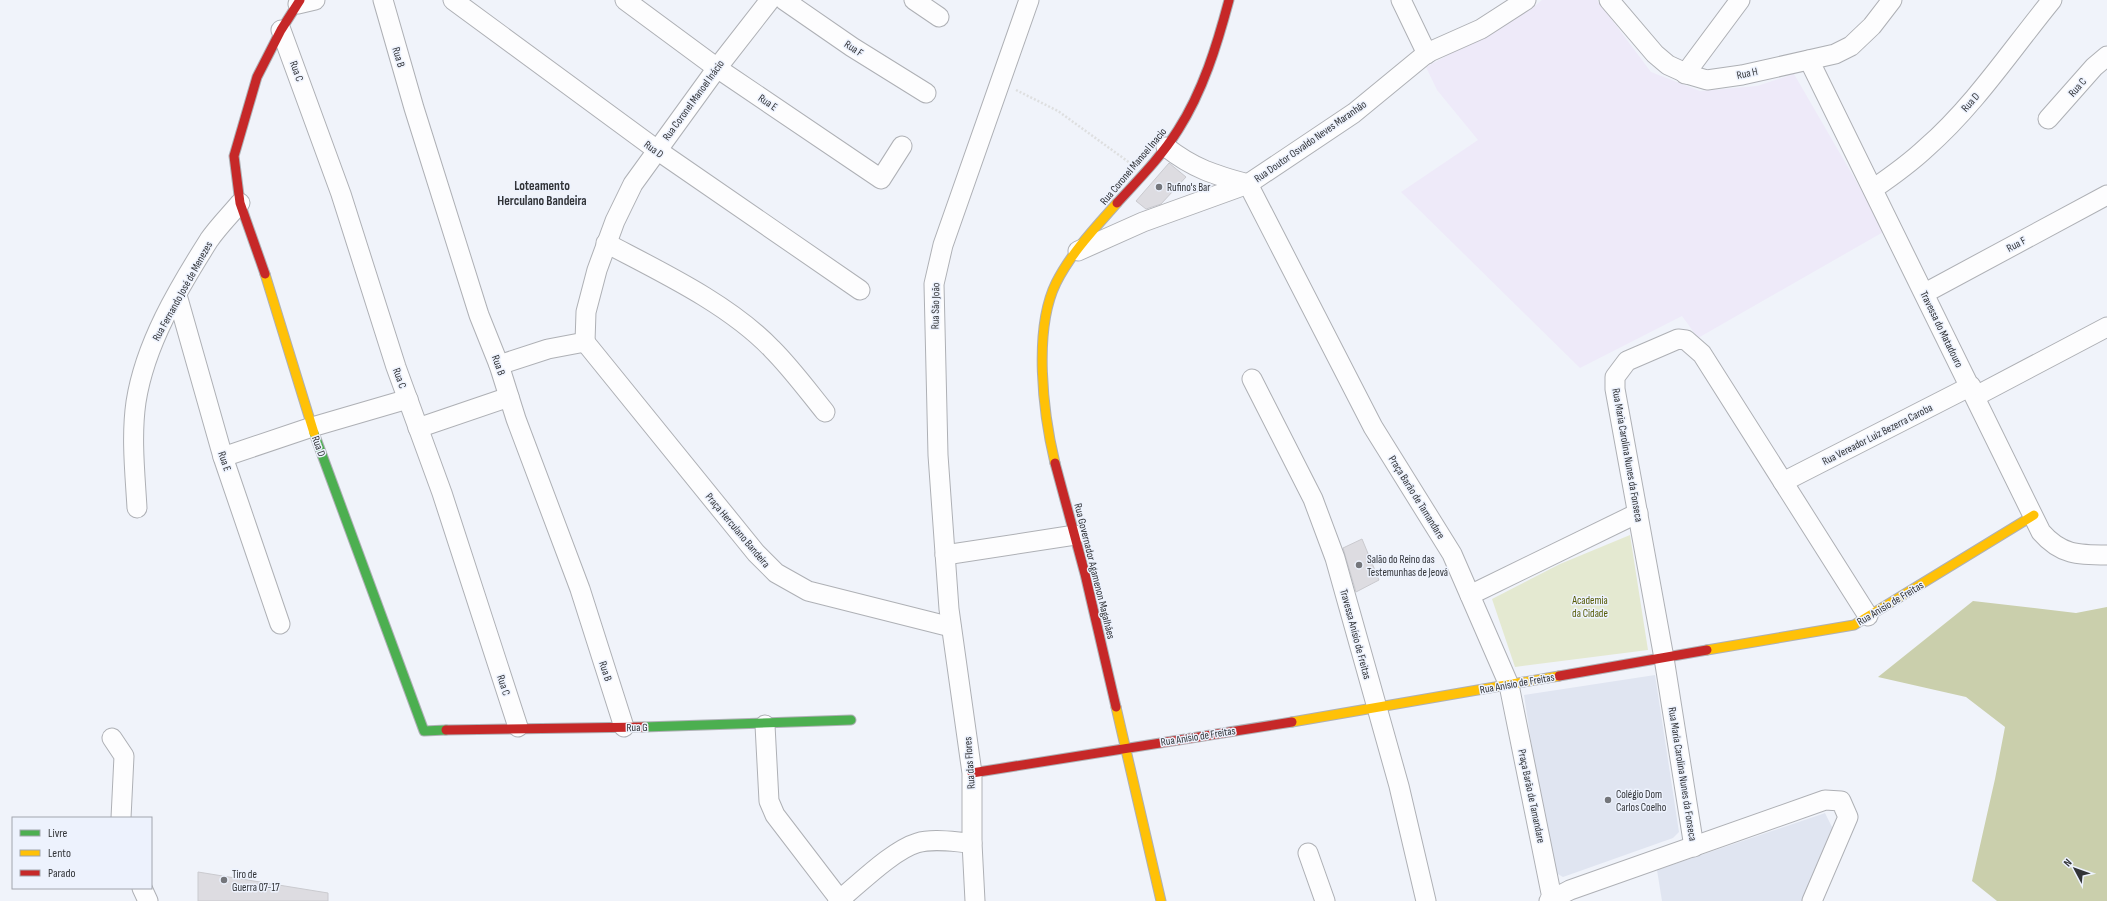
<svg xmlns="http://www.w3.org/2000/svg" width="2107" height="901" font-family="'Sofia Sans Condensed',sans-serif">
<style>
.industrial{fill:#eeeaf9}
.built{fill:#e0e5f1}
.green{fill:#e4e9d1}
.forest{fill:#cacfac}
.building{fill:#dddce1;stroke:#cacacf}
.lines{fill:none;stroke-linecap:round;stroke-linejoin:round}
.street-casing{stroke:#aeb0b5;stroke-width:21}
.fast-casing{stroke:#aeb0b5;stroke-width:11}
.slow-casing{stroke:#aeb0b5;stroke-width:11}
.jam-casing{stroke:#aeb0b5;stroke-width:11}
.path{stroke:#dedfe0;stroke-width:2.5;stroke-dasharray:2 2;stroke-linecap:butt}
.street{stroke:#fdfdfe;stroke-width:19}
.fast{stroke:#4caf50;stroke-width:9}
.slow{stroke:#ffc107;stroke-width:9}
.jam{stroke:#c62828;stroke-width:9}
.poi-dot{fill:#74767b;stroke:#edf2fd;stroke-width:1.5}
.labels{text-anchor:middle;stroke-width:3;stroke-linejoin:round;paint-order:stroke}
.street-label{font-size:11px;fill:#313337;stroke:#edf2fd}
.poi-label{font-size:11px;fill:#313337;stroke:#edf2fd;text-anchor:start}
.park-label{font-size:11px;fill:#575c08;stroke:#edf2fd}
.quarter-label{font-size:13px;font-weight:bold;fill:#313337;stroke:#edf2fd}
</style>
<rect width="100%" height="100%" fill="#f0f3fa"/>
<path class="industrial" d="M1542 0H1597L1651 72 1700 91 1757 86 1794 74 1885 231 1698 338 1682 316 1580 368 1401 192 1478 140 1437 90 1426 67 1530 10Z"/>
<g class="built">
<path d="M1655 675 1679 832 1673 838 1563 877 1556 873 1535 768 1524 695Z"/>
<path d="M1825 813 1834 831 1803 901H1662L1657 870Z"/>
</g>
<path class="green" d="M1630 535 1648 650 1515 667 1492 599 1560 564Z"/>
<path class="forest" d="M1973 601 2076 613 2107 607V901H1997L1972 881 1995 779 2005 727 1966 697 1878 677Z"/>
<g class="building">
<path d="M1169 163 1186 177 1161 204 1146 209 1136 201Z"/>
<path d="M1362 539 1379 580 1356 592 1343 548Z"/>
<path d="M198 872 328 893V901H198Z"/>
</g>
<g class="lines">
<defs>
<g id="street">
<path d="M383 0 414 108 479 315 499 365 516 419 580 589 624 727"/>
<path d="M453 0 657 150 860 290"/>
<path d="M625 0 717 68 881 179 902 146"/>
<path d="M784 0 852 47 926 93"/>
<path d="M914 0 939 17"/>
<path d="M1401 0 1427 54"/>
<path d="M1609 0 1655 54 1668 65 1690 75 1707 80 1742 75 1835 54 1851 46 1872 26 1892 0"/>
<path d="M298 4 315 0"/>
<path d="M281 30 341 194 396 367 442 493 518 727"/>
<path d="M1809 60 2041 532C2061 555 2078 555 2107 555"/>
<path d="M1685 74 1740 0"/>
<path d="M2048 119 2094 67 2107 56"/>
<path d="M1166 147C1194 169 1215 175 1248 184L1373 427 1452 554 1509 685 1552 898"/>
<path d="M1873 189C1892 176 1910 163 1926 148 1975 105 2011 50 2052 0"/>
<path d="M606 243C661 272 729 304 772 349 791 368 808 391 825 412"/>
<path d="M1078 251 1143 222 1248 184 1354 113 1427 53 1481 29 1526 0"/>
<path d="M1925 293 2107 195"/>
<path d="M177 295 223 457 280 624"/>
<path d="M585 342 756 553 776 573 808 591 951 627"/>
<path d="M585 342 586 312 597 270 615 221 633 184 717 68 770 0"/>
<path d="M499 365 548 349 585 342"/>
<path d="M1252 379 1313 499 1335 558 1399 786 1426 901"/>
<path d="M1976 396 2107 327"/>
<path d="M418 428 509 397"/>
<path d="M223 457 312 427 408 399"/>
<path d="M1783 482 1971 386"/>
<path d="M137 508C135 473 131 437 136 402 145 344 178 289 209 240 218 227 230 215 240 203"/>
<path d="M945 555 1075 535"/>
<path d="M1470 595 1638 513"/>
<path d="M765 725 769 801 775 815 840 900"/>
<path d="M112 738 124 756 121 818"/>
<path d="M1694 847 1664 658 1615 389V377L1627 361 1678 339 1686 340 1702 354 1868 616"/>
<path d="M1308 853 1325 901"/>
<path d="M142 888 148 901"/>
<path d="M838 901C859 884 893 850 917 843 933 838 954 842 972 843"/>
<path d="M975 901 972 843V773L949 609 938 455 934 284 943 245 1029 0"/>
<path d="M1549 901 1570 890 1825 800 1841 801 1848 817 1812 901"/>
</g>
<g id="fast">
<path d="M314 433 424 731 446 730"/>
<path d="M644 727 851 720"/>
</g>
<g id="slow">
<path d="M265 274 314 433"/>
<path d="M1055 463C1043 413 1033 330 1056 283 1071 253 1095 228 1117 203"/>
<path d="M1707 650 1854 625 2034 515"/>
<path d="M1116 707 1161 901"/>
<path d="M1292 722 1559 676"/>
</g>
<g id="jam">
<path d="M1117 203C1138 180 1161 157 1178 130 1203 91 1217 45 1229 0"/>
<path d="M265 274 240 203 234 156 257 77 281 30 300 0"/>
<path d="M1055 463 1085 574 1116 707"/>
<path d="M1559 676 1707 650"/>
<path d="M446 730 644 727"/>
<path d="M972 773 1292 722"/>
</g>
</defs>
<use href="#street" class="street-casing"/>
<use href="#fast" class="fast-casing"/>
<use href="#slow" class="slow-casing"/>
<use href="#jam" class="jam-casing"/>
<path class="path" d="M1016 90 1058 111 1130 163"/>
<use href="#street" class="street"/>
<use href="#fast" class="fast"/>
<use href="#slow" class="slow"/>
<use href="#jam" class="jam"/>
</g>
<g class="poi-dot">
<circle cx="1159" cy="187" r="4"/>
<circle cx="1359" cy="565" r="4"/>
<circle cx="1608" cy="800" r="4"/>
<circle cx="224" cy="880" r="4"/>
</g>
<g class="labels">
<g class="street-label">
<text transform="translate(854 48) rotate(33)" y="4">Rua F</text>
<text transform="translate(399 57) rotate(74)" y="4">Rua B</text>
<text transform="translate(297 71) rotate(70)" y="4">Rua C</text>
<text transform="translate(1747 73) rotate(-12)" y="4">Rua H</text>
<text transform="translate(2077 87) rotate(-49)" y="4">Rua C</text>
<text transform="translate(693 100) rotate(-54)" y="4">Rua Coronel Manoel Inácio</text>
<text transform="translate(768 102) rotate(34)" y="4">Rua E</text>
<text transform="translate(1970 102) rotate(-49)" y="4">Rua D</text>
<text transform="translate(1310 141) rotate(-35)" y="4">Rua Doutor Osvaldo Neves Maranhão</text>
<text transform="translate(654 149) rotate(36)" y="4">Rua D</text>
<text transform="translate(1133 166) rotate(-50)" y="4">Rua Coronel Manoel Inacio</text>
<text transform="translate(2016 244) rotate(-28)" y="4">Rua F</text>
<text transform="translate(182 291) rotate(-61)" y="4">Rua Fernando José de Menezes</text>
<text transform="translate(935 306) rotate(-89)" y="4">Rua São João</text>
<text transform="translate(1942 329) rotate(64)" y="4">Travessa do Matadouro</text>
<text transform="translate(499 365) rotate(71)" y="4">Rua B</text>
<text transform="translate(400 378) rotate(70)" y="4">Rua C</text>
<text transform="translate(1877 434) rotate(-27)" y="4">Rua Vereador Luiz Bezerra Caroba</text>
<text transform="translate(319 446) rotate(70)" y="4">Rua D</text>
<text transform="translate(1628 455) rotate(80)" y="4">Rua Maria Carolina Nunes da Fonseca</text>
<text transform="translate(225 461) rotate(72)" y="4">Rua E</text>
<text transform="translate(1417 497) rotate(58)" y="4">Praça Barão de Tamandare</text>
<text transform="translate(738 530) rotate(50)" y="4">Praça Herculano Bandeira</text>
<text transform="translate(1095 571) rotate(76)" y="4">Rua Governador Agamenon Magalhães</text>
<text transform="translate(1890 603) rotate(-31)" y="4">Rua Anisio de Freitas</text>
<text transform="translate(1356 634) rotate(75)" y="4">Travessa Anísio de Freitas</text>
<text transform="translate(606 671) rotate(72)" y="4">Rua B</text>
<text transform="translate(1517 683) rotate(-10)" y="4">Rua Anisio de Freitas</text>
<text transform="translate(504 685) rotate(72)" y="4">Rua C</text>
<text transform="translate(637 727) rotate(-1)" y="4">Rua G</text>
<text transform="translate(1198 736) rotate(-9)" y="4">Rua Anisio de Freitas</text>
<text transform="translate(969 763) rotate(-94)" y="4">Rua das Flores</text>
<text transform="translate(1683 774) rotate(81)" y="4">Rua Maria Carolina Nunes da Fonseca</text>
<text transform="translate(1532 796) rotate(78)" y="4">Praça Barão de Tamandare</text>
</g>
<g class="poi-label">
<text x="1167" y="191">Rufino's Bar</text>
<text x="1367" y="563">Salão do Reino das<tspan x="1367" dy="13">Testemunhas de Jeová</tspan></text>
<text x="1616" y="798">Colégio Dom<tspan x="1616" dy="13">Carlos Coelho</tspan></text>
<text x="232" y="878">Tiro de<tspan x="232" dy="13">Guerra 07-17</tspan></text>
</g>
<g class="park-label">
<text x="1590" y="604">Academia<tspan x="1590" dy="13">da Cidade</tspan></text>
</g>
<g class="quarter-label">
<text x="542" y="190">Loteamento<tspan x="542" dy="15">Herculano Bandeira</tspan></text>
</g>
</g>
<rect x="12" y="817" width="140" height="72" fill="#edf2fd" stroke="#a2a6ae"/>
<rect x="20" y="830" width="20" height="6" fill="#4caf50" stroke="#a2a6ae"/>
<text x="48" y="837" font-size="12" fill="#313337">Livre</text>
<rect x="20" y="850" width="20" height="6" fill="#ffc107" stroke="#a2a6ae"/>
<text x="48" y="857" font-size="12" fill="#313337">Lento</text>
<rect x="20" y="870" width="20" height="6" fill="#c62828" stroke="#a2a6ae"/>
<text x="48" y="877" font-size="12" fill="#313337">Parado</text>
<g transform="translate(2075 869) rotate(311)" stroke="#edf2fd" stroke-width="3" paint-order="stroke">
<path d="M0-3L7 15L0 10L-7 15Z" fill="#313337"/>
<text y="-6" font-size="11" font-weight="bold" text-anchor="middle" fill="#313337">N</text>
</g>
</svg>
